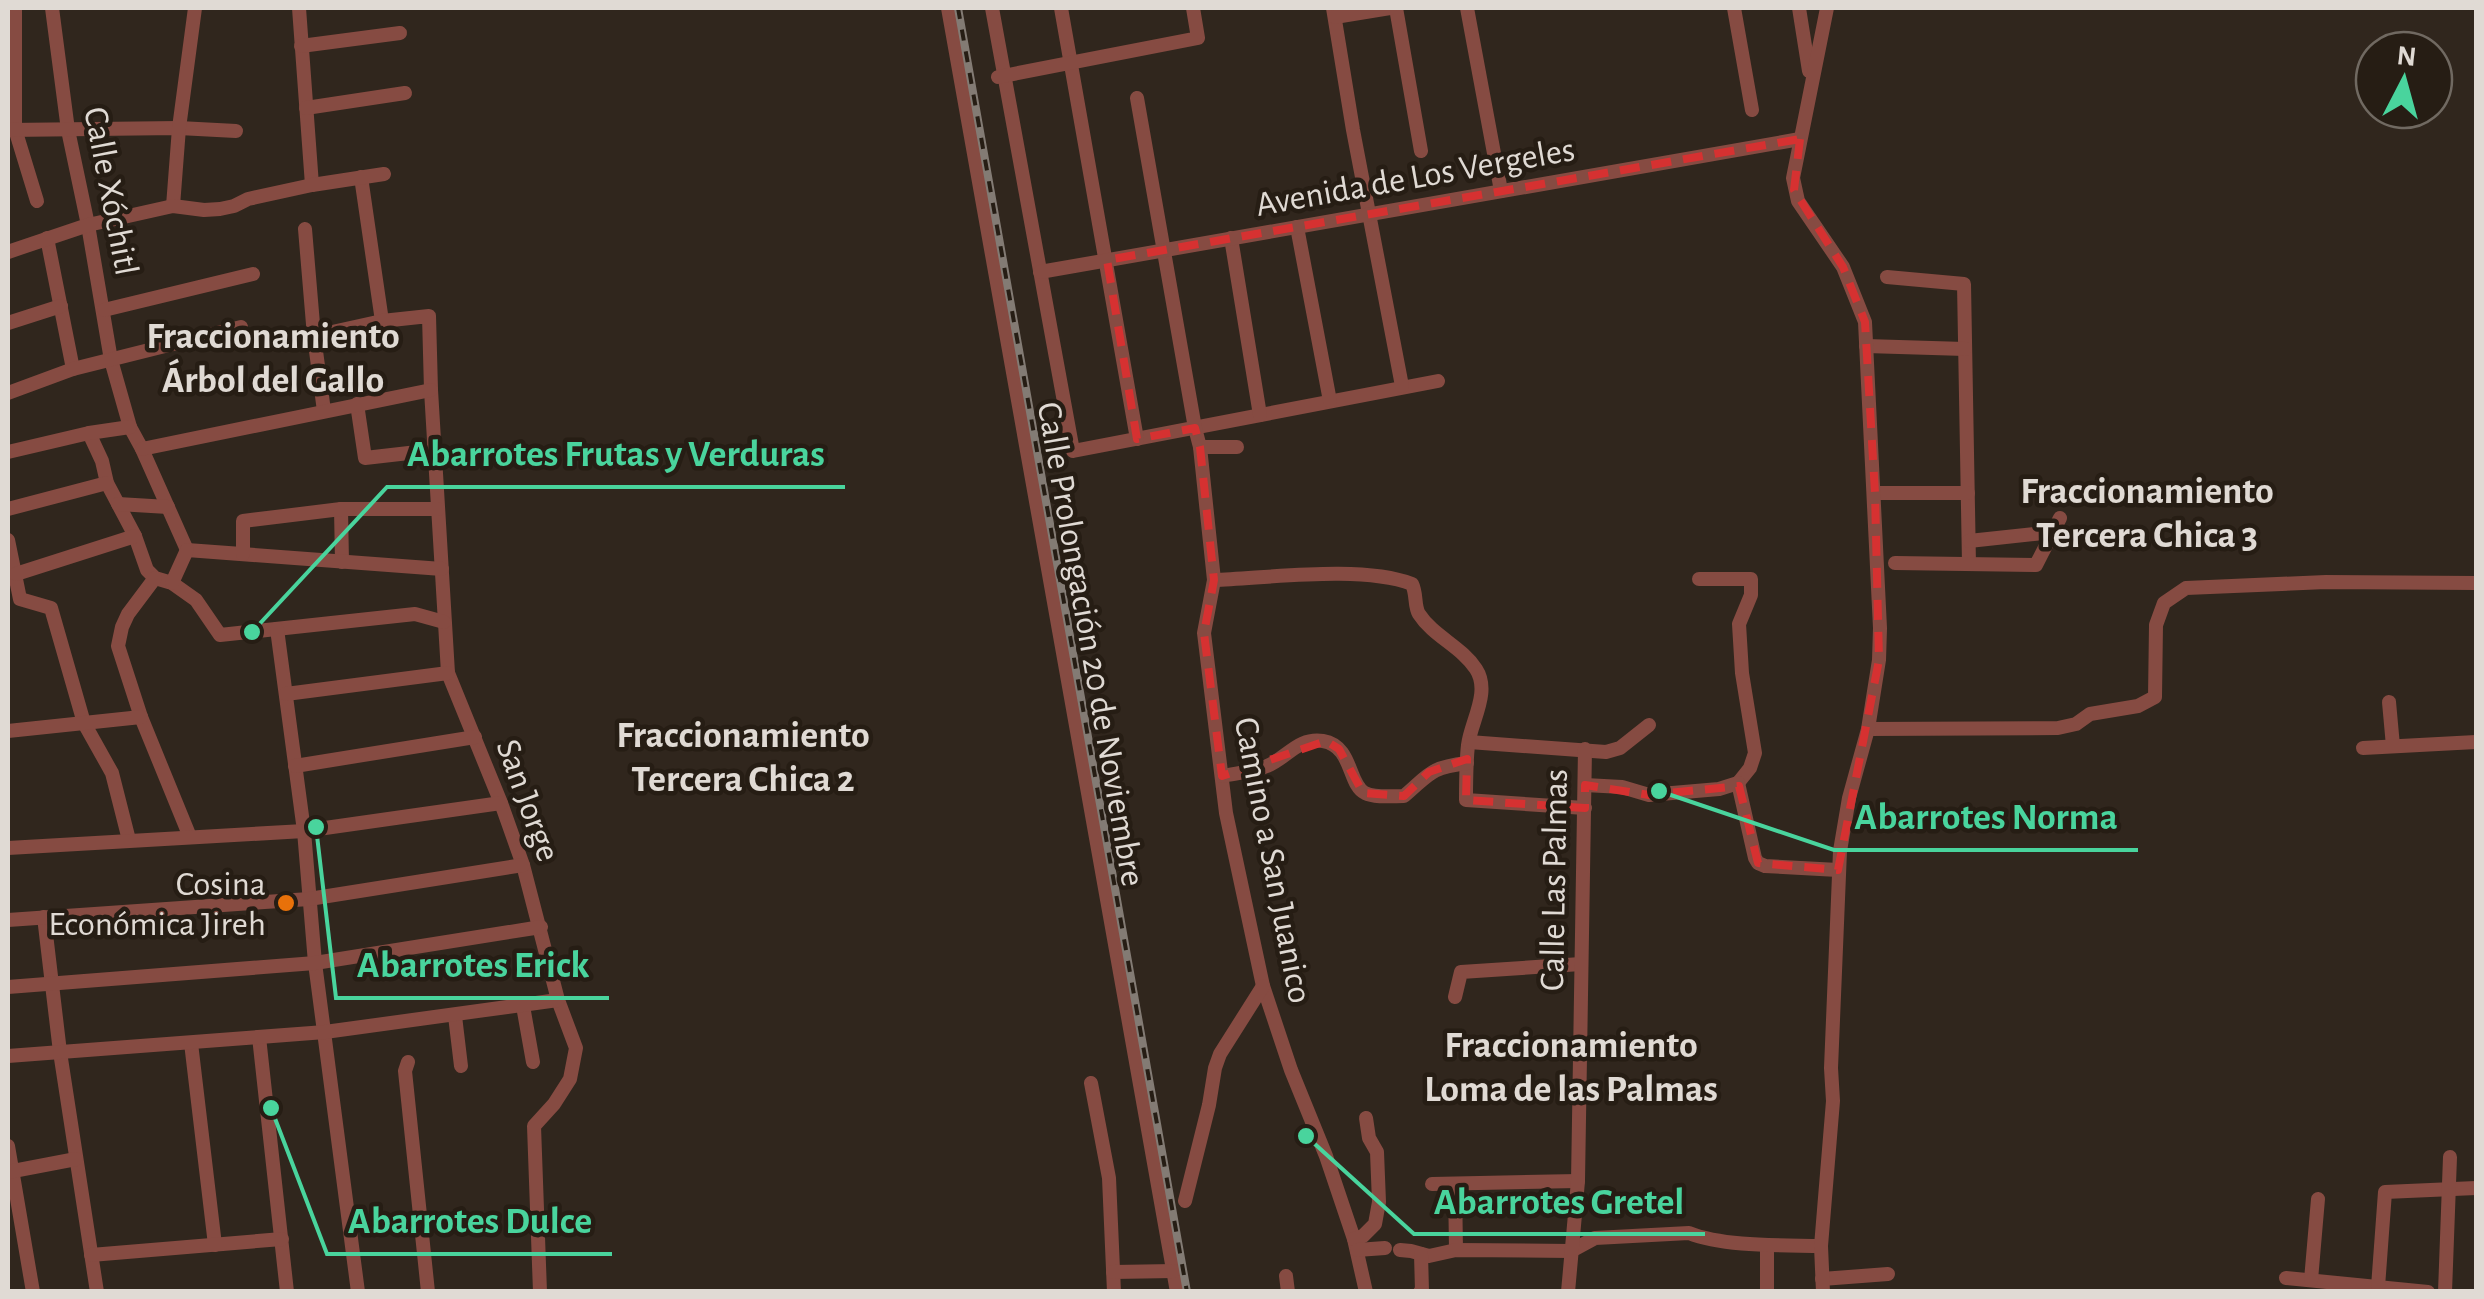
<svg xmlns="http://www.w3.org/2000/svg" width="2484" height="1299" font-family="'Alegreya Sans',sans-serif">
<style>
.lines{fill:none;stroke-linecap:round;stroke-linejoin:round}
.minor{stroke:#864b42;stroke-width:14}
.rail-casing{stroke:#837b74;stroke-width:8}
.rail{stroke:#261d14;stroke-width:4;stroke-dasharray:11;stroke-linecap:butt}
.marked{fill:none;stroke:#d63131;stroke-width:8;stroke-dasharray:20 12;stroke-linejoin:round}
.food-dot{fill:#e8710a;stroke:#261d14;stroke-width:4}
.labels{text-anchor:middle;stroke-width:9;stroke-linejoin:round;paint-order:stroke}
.street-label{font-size:35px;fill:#e0dad4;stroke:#261d14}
.poi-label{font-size:35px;fill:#e0dad4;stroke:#261d14;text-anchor:end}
.neighbourhood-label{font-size:38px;font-weight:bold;fill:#e0dad4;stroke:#261d14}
.leader{fill:none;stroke:#49d49d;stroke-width:4}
.callout-dot{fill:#49d49d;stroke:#261d14;stroke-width:4}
.callout-label{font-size:38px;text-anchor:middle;font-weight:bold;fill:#49d49d;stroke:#261d14;stroke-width:9;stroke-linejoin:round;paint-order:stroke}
</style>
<rect width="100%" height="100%" fill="#30261d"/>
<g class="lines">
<g class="minor">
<path d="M15 8V129L37 201"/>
<path d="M52 8 68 130 88 225 111 360 130 427 142 449 187 550"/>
<path d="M299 8 312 185"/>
<path d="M948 8 1177 1292"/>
<path d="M992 8 1073 451 1438 381"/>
<path d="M1061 8 1137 439"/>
<path d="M1333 8 1353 130 1402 386"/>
<path d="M1396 8 1421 151"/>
<path d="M1467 8 1501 191"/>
<path d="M1734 8 1752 110"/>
<path d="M1799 8 1809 71"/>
<path d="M1335 17 1390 8"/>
<path d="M301 46 400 33"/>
<path d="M998 77 1198 38 1193 8"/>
<path d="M1137 98 1195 428 1200 447 1214 580 1204 633 1226 813 1263 986 1291 1070 1326 1156 1354 1239 1366 1292"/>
<path d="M306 108 405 93"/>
<path d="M8 130 179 128 236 131"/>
<path d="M361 177 382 321"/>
<path d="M173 206 179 128 195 8"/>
<path d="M1297 227 1330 401"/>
<path d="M305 229 314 336 324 411"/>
<path d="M47 238 73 369"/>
<path d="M1231 238 1260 415"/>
<path d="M8 252 88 225 173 206 204 210 220 209 234 206 248 199 312 185 384 174"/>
<path d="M1040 272 1800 139"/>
<path d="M1887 277 1964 284 1969 564"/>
<path d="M104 310 253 274"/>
<path d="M8 323 61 306"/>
<path d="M314 336 382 321 429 316 431 390 448 673 501 803 523 865 558 1000 576 1048 570 1079 554 1104 534 1126 540 1292"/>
<path d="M1866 346 1965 349"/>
<path d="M8 393 73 369 241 327"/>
<path d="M357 404 365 458 435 450"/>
<path d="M89 433 102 461 107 483 135 536 147 570 155 578 172 583 196 600 220 635 415 614 444 622"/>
<path d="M1200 447H1237"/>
<path d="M142 449 431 390"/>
<path d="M8 452 89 433 130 427"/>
<path d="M1875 493H1968"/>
<path d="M118 504 168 507"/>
<path d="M8 509 107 483"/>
<path d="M341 509 342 562"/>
<path d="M8 540 20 599 51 608 84 723 112 773 129 840"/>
<path d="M1969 541 2053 532"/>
<path d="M187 550 442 569"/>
<path d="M243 554V521L341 509H438"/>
<path d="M1895 563 2036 565 2060 518"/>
<path d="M16 574 135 536"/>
<path d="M155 578 128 614 122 627 118 646 141 717 190 837"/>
<path d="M1699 579H1751V595L1739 624 1742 673 1755 753 1750 768 1738 783"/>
<path d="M1214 580C1269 578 1362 565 1412 584 1417 594 1414 606 1419 614 1433 636 1462 647 1476 669 1491 692 1471 721 1468 745 1466 763 1466 782 1466 800L1585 808"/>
<path d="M172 583 187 550"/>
<path d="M277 629 304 831 315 963 358 1292"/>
<path d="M286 694 448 673"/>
<path d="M2389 702 2393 746"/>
<path d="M1868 729 2058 728 2076 724 2090 714 2138 706 2155 697 2156 625 2164 603 2186 588 2326 582 2476 583"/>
<path d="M8 731 141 717"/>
<path d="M1469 742 1606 752 1620 748 1649 725"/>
<path d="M2363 748 2476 742"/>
<path d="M295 766 475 737"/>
<path d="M1222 776C1236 773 1254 772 1267 766 1287 758 1298 737 1323 741 1353 746 1348 785 1365 793 1375 798 1393 796 1404 796 1431 773 1429 768 1467 763"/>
<path d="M1738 783 1755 858 1758 863 1765 866 1838 870"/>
<path d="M1585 785 1622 787 1649 795 1719 789 1738 783"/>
<path d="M8 848 304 831 501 803"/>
<path d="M44 917 60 1052 97 1292"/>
<path d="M8 920 309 899 523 865"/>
<path d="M8 987 315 963 541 927"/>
<path d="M1455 997 1461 972 1581 964"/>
<path d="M523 1006 533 1062"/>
<path d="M455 1016 461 1066"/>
<path d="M259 1037 287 1292"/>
<path d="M191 1043 215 1245"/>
<path d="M8 1056 325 1032 558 1000"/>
<path d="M408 1062 405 1071 428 1292"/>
<path d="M1091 1083 1109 1178 1114 1292"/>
<path d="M8 1146 33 1292"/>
<path d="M8 1172 76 1159"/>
<path d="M1432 1184 1578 1181"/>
<path d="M1455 1184 1456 1250"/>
<path d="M1185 1201 1209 1105 1215 1068 1220 1054 1263 986"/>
<path d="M1354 1239 1363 1236 1375 1224 1379 1202 1377 1152 1369 1138 1366 1118"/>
<path d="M1767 1245V1292"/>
<path d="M1357 1250 1385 1248"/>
<path d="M1400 1250 1411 1251 1429 1256 1456 1250 1571 1251 1595 1238 1689 1233C1724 1247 1782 1245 1821 1246"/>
<path d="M91 1255 282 1239"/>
<path d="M1113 1272 1174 1271"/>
<path d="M1286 1276 1288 1292"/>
<path d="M2286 1278 2428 1292"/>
<path d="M1822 1279 1888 1274"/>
<path d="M2311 1280 2318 1199"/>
<path d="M2378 1287 2385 1192 2476 1188"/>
<path d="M1420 1292 1422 1291 1421 1254"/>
<path d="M1568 1292 1578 1181 1585 749"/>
<path d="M1823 1292 1821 1246 1833 1101 1831 1068 1840 851 1849 798 1868 729 1879 660 1880 628 1865 322 1843 267 1798 201 1793 178 1827 8"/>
<path d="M2445 1292 2450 1157"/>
</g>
<defs>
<path id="rail" d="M958 8 1187 1292"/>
</defs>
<use href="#rail" class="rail-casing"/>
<use href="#rail" class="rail"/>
</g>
<path class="marked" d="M1800 139 1794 190 1843 267 1865 322 1875 493 1879 660 1838 870 1758 863 1739 786 1649 795 1585 785V808L1466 800 1467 759 1429 772 1404 796 1363 793 1339 749 1326 741 1222 776 1204 633 1214 580 1200 447 1195 428 1137 439 1107 260Z"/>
<circle class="food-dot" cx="286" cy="903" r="10"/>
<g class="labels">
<g class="street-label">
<text transform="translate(1415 176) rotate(-10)" y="12">Avenida de Los Vergeles</text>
<text transform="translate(112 191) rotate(79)" y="12">Calle Xóchitl</text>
<text transform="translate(1092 644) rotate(80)" y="12">Calle Prolongación 20 de Noviembre</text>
<text transform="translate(529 800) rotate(70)" y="12">San Jorge</text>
<text transform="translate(1274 860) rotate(79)" y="12">Camino a San Juanico</text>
<text transform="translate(1553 880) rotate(-89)" y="12">Calle Las Palmas</text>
</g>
<g class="poi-label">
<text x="266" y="895">Cosina<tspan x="266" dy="40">Económica Jireh</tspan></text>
</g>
<g class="neighbourhood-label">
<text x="273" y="348">Fraccionamiento<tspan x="273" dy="44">Árbol del Gallo</tspan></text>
<text x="2147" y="503">Fraccionamiento<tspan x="2147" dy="44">Tercera Chica 3</tspan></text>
<text x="743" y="747">Fraccionamiento<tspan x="743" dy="44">Tercera Chica 2</tspan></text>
<text x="1571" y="1057">Fraccionamiento<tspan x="1571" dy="44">Loma de las Palmas</tspan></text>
</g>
</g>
<path class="leader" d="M252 632L387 487H845M1659 791L1834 850H2138M316 827L336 998H609M1306 1136L1414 1234H1705M271 1108L327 1254H612"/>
<g class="callout-dot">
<circle cx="252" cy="632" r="10"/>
<circle cx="1659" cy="791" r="10"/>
<circle cx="316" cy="827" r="10"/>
<circle cx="1306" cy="1136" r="10"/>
<circle cx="271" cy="1108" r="10"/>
</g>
<g class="callout-label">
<text x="616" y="466">Abarrotes Frutas y Verduras</text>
<text x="1986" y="829">Abarrotes Norma</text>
<text x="473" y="977">Abarrotes Erick</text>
<text x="1559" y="1214">Abarrotes Gretel</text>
<text x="470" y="1233">Abarrotes Dulce</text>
</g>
<rect width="2484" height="1299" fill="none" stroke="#e0dad4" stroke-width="20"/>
<g transform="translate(2404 80) rotate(6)"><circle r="48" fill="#261d14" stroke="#706961" stroke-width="2.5"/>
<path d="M0-8L18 38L0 25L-18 38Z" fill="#49d49d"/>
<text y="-15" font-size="28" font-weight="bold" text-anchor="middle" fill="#e0dad4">N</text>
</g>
</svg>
